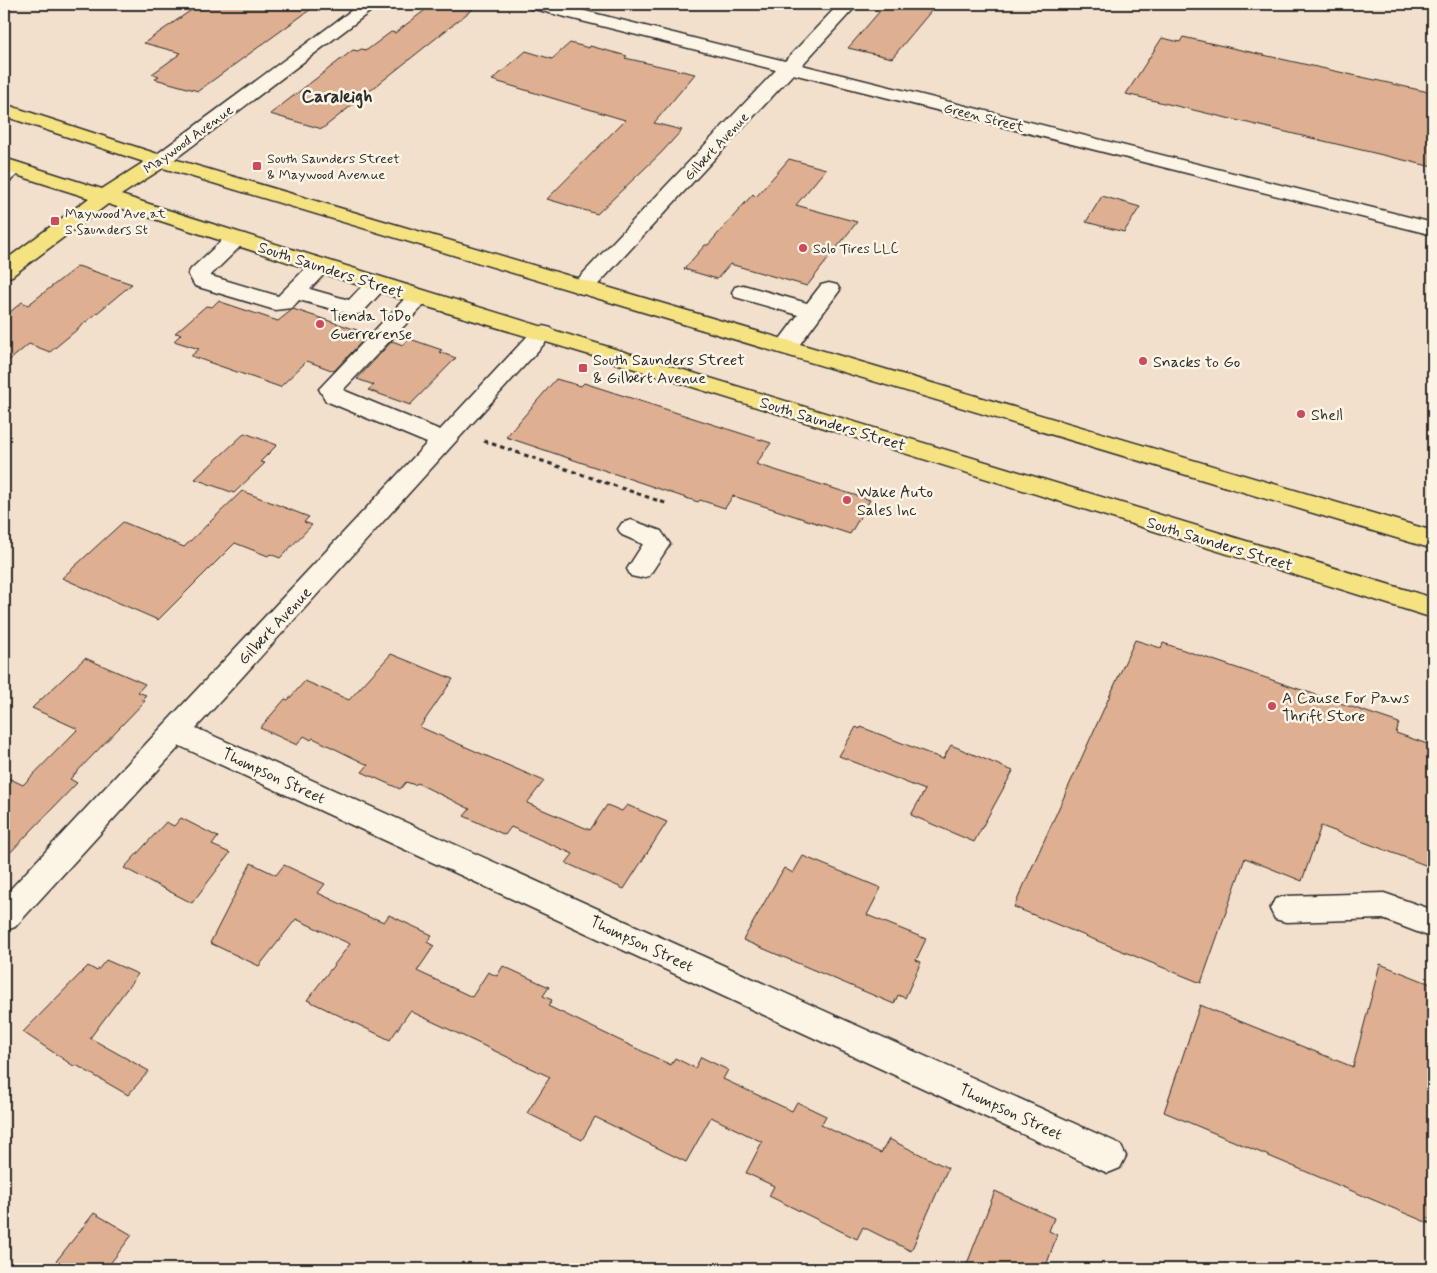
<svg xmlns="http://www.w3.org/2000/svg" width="1437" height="1273" font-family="Mynerve,sans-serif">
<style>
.building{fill:#deaf90;stroke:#2b2b2b}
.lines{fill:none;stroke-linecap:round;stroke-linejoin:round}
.minor-casing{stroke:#2b2b2b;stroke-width:3}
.major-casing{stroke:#2b2b2b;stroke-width:3}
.path{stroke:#2b2b2b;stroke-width:3;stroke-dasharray:4.5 4;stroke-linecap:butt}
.minor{fill:#fcf5e5;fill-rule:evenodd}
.major{fill:#f5e382;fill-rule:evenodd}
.poi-dot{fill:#d1495b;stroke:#fcf5e5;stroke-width:2}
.labels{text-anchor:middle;stroke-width:5;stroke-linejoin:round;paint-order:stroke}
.far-street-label{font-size:14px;fill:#2b2b2b;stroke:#fcf5e5}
.far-poi-label{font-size:14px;fill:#2b2b2b;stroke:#fcf5e5;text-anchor:start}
.street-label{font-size:16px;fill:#2b2b2b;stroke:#fcf5e5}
.poi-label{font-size:16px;fill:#2b2b2b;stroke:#fcf5e5;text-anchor:start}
.far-district-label{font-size:18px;font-weight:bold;fill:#2b2b2b;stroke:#fcf5e5}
</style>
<rect width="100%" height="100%" fill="#f3e0cc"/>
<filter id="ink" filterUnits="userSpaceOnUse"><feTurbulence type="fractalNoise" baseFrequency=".02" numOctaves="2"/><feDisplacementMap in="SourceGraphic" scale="10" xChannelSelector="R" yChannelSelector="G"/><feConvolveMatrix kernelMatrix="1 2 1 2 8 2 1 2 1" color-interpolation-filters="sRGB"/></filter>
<g filter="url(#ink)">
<g class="building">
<path d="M200 4H318L198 91 155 79 159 76 152 74 181 53 144 43Z"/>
<path d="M433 4H479L322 129 270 114 353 50 358 51 361 49 367 50 391 32 395 33Z"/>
<path d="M886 4H937L892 58 848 48Z"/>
<path d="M1183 37 1433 93V167L1126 94 1162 38 1180 42Z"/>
<path d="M570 43 589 48 590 46 627 56 625 58 695 74 654 123 682 130 661 153 597 214 547 199 625 120 492 80 526 51 552 59Z"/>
<path d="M789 159 826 169 796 205 857 222 807 286 730 264 717 279 684 269 705 245H708L753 194 756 197Z"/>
<path d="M1102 196 1140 207 1124 232 1086 222Z"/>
<path d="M78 266 132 284 50 352 29 344 4 365V317L22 302 28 305Z"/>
<path d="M218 301 278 321 293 309 369 334 334 371 307 361 280 387 191 356 199 349 174 341 181 334 175 333 206 306 212 307Z"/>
<path d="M410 339 442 350 439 352 456 358 410 405 368 390 374 385 357 379 392 341 403 345Z"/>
<path d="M556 379 581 386 584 383 771 443 756 464 870 500 850 534 733 496 725 508 700 500 698 502 506 437Z"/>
<path d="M245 433 277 445 260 462 265 463 234 493 195 479Z"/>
<path d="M242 491 309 517 304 522 312 525 280 558 270 554 268 556 235 543 158 620 62 578 123 522 184 547Z"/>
<path d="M1135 640 1161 648 1163 643 1399 723 1396 733 1433 746V868L1321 826 1302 881 1245 858 1201 983 1014 907Z"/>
<path d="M391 654 453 679 420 727 544 781 527 803 590 830 607 805 622 811 627 805 667 822 624 889 566 863 573 854 511 827 505 835 464 816 470 809 417 783 415 785 406 782 400 789 362 772 368 765 313 738 311 740 304 736 297 745 260 728 285 699 288 700 305 681 349 700Z"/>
<path d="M85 658 145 684 138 692 146 695 142 699 145 701 70 779 77 783 4 859V776L23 785 78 729 32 708Z"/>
<path d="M856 727 860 729 861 727 943 759 951 745 1013 771 974 842 911 815 925 790 839 756Z"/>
<path d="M181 818 218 837 212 845 230 853 192 903 124 868 166 822 174 826Z"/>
<path d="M803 856 881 888 867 915 926 939 916 960 921 962 905 998 898 995 894 1004 743 940 784 868 793 873Z"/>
<path d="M251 863 276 875 284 865 325 884 318 893 373 919 374 918 384 922 389 915 432 935 427 942 434 946 417 971 472 997 488 972 497 976 503 966 549 987 543 996 552 1000 548 1006 671 1065 675 1058 695 1068 701 1057 728 1070 723 1079 792 1111 797 1102 826 1116 821 1125 881 1153 889 1139 948 1168 911 1251 863 1227 857 1239 769 1196 774 1186 746 1173 762 1142 711 1117 686 1162 595 1117 582 1140 527 1113 550 1077 410 1011 390 1040 307 1000 350 944 296 919 259 966 210 943Z"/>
<path d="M106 960 138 974 90 1038 149 1071 128 1095 76 1065 75 1067 23 1032 88 966 97 971Z"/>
<path d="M1380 964 1433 985V1225L1164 1112 1200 1005 1353 1067Z"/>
<path d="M995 1191 1054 1218 1049 1231 1057 1235 1045 1269H965Z"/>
<path d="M94 1213 132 1235 106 1269H50Z"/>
</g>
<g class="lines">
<defs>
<g id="minor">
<path d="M360 4H380L167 165 160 167 153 165 150 161 153 157Z"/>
<path d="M527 4H557L785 61 839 4H858L802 65 1433 223V235L793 74 591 292 583 294 575 292 572 287 575 282 776 70 530 8Z"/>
<path d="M15 162 22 164 25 168 11 180 4 182V167Z"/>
<path d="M237 233 245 234 248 239 211 275V276L278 296 313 261 321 259 329 261 332 266 310 289 349 300C360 289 369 275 386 279L389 284 362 313 354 315 299 300 292 308 275 310 195 286 188 274 191 269 229 234Z"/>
<path d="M829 283 837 285 840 290 794 352 786 354 778 352 774 347 798 315 735 297 732 292 735 287 743 285 807 303 821 285Z"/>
<path d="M419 290 427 292 430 297 427 302 343 390 440 430 535 328 543 326 551 328 554 333 196 728 1120 1144 1126 1156 1120 1168 1108 1173 1096 1168 180 746 15 927 4 931V896L427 443 326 401 319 389 411 292Z"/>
<path d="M631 520 661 531 670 544 649 576 640 578 631 576 627 569 643 544 622 535 618 529 622 523Z"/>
<path d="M1384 893 1433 910V938L1383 919 1286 922 1275 919 1270 909 1275 899 1286 896Z"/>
</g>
<path id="major" d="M4 104 167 157 1433 531V549L163 168 121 195C557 334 996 464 1433 598V618L590 355 411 302 108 204 12 276 4 278V261L89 198 4 171V158L102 189 144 162 4 116Z"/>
</defs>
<use href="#minor" class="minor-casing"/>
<use href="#major" class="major-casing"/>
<path class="path" d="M484 441 668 504"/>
<use href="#minor" class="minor"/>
<use href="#major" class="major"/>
</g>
</g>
<g class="poi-dot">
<rect x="252" y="161" width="10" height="10" rx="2.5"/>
<rect x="50" y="216" width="10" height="10" rx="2.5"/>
<circle cx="803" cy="248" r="5"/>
<circle cx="320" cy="324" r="5"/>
<circle cx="1143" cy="361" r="5"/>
<rect x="578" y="363" width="10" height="10" rx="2.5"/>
<circle cx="1301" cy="414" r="5"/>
<circle cx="847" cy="500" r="5"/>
<circle cx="1272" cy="706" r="5"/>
</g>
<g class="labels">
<g class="far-street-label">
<text transform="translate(984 117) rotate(14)" y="5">Green Street</text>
<text transform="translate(188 139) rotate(-36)" y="5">Maywood Avenue</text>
<text transform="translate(716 146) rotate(-47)" y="5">Gilbert Avenue</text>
</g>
<g class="far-poi-label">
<text x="267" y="163">South Saunders Street<tspan x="267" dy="16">&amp; Maywood Avenue</tspan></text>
<text x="65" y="218">Maywood Ave at<tspan x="65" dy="16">S Saunders St</tspan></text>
<text x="813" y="253">Solo Tires LLC</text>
</g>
<g class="street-label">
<text transform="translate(331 269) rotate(18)" y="6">South Saunders Street</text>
<text transform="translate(833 423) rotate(17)" y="6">South Saunders Street</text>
<text transform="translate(1220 543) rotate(17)" y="6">South Saunders Street</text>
<text transform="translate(274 625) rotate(-47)" y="6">Gilbert Avenue</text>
<text transform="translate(274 775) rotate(25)" y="6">Thompson Street</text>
<text transform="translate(642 943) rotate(25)" y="6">Thompson Street</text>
<text transform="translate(1011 1111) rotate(25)" y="6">Thompson Street</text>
</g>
<g class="poi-label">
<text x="330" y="321">Tienda ToDo<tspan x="330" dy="18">Guerrerense</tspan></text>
<text x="593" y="365">South Saunders Street<tspan x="593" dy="18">&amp; Gilbert Avenue</tspan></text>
<text x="1153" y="367">Snacks to Go</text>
<text x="1311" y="420">Shell</text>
<text x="857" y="497">Wake Auto<tspan x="857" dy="18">Sales Inc</tspan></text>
<text x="1282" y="703">A Cause For Paws<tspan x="1282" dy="18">Thrift Store</tspan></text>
</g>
<g class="far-district-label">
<text x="337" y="102">Caraleigh</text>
</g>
</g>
<rect width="1437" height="1273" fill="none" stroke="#fcf5e5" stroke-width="20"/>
<rect x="10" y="10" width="1417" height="1253" fill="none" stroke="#2b2b2b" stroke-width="2" filter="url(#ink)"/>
</svg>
